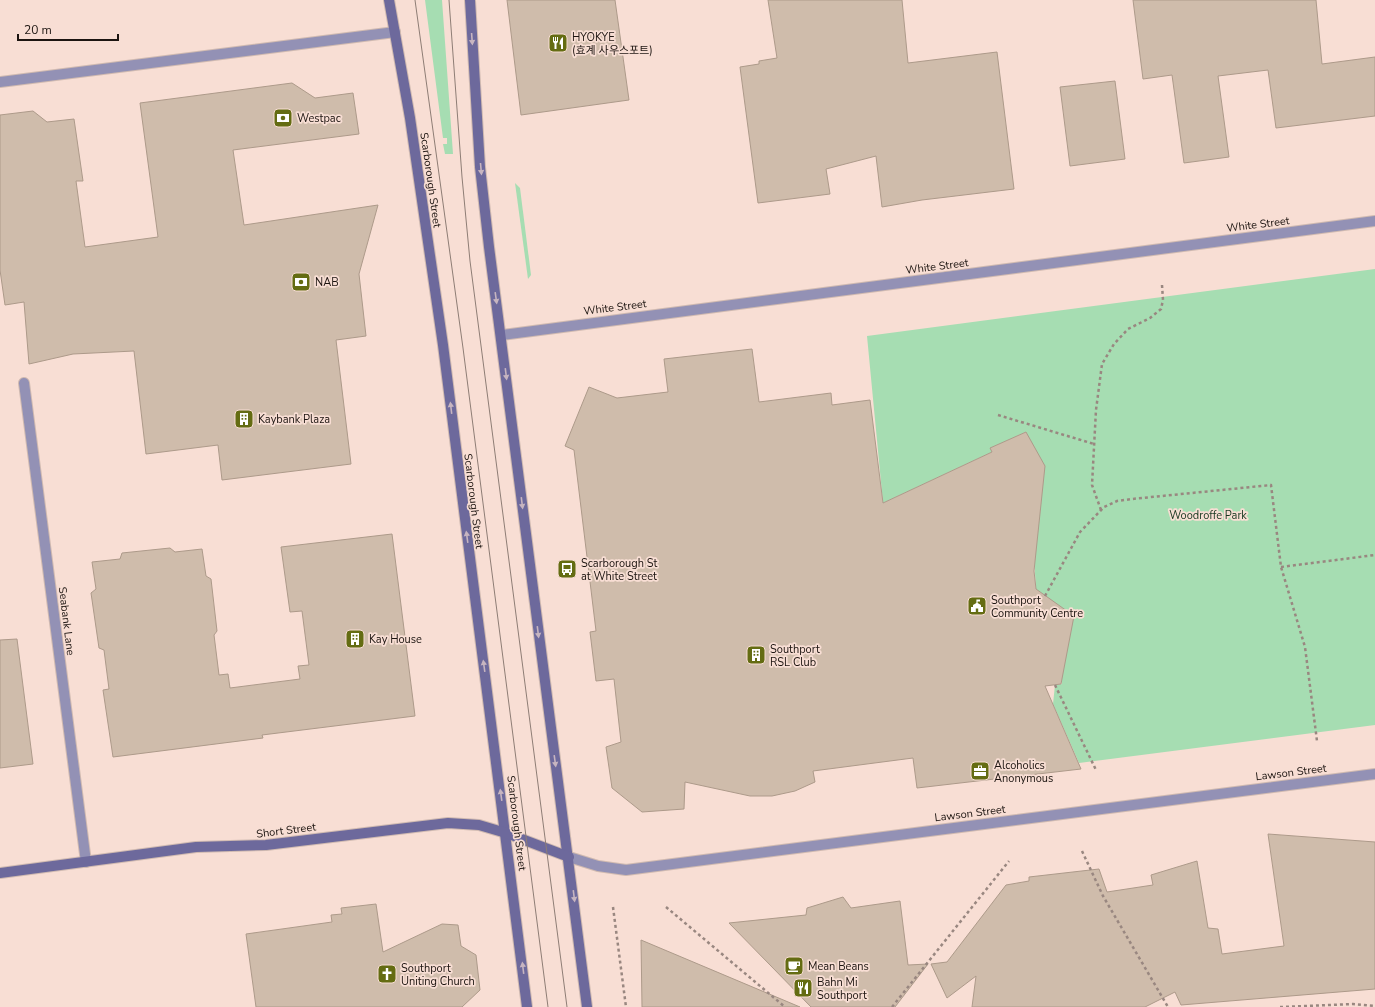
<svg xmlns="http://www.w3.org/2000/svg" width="1375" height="1007" font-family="'Nunito Sans','Noto Sans KR',sans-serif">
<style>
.green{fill:#a6ddb2}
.building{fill:#cfbcab;stroke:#ad9a8a}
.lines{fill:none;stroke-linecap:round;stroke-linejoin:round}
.lane-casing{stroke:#d0bab1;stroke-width:12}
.street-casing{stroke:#d0bab1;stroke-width:12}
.secondary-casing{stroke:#d0bab1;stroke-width:12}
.path{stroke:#998780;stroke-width:2.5;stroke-dasharray:3 3;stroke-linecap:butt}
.lane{stroke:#9391b5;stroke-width:10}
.street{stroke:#9391b5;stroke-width:10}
.secondary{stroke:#6d699c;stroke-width:10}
.tram{stroke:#8e7d75;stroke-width:1}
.oneway{fill:#c7b5c0}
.labels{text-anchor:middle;stroke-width:3.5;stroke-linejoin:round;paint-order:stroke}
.poi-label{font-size:11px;fill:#1c1410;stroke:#f8ded4;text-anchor:start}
.street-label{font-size:11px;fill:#1c1410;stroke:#f8ded4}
.park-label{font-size:11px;fill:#15371f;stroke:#f8ded4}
</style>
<rect width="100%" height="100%" fill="#f8ded4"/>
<g class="green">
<path d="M425 0H442L453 154H445L443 144H447V138H443Z"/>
<path d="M515 183 520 188 531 275 528 279Z"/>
<path d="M1375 269V725L1079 763 1053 704 1055 685 1062 684 1059 665 1036 589 1026 432 991 448 992 452 883 503 867 336Z"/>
</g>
<g class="building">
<path d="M507 0H615L629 100 521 115Z"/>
<path d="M768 0H902L908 63 997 52 1014 189 922 200 882 207 876 156 826 169 830 194 758 203 740 67 759 64V61L777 58Z"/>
<path d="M1133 0H1316L1322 64 1375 57V116L1276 128 1268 70 1218 76 1229 157 1184 163 1172 75 1143 79Z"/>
<path d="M1115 81 1125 159 1070 166 1060 87Z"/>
<path d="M292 83 315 98 353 93 359 134 233 150 244 225 378 205 359 274 366 336 336 340 351 464 222 480 218 445 146 454 134 351 73 354 29 364 24 302 5 305 0 270V115L33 111 47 122 74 119 83 181H76L85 247 158 237 140 103Z"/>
<path d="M752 349 759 402 831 393 832 405 870 400 883 503 992 452 990 448 1026 432 1045 466 1034 571 1036 589 1074 616 1061 684 1045 686 1081 769 917 788 913 758 813 771 815 782 795 791 772 796H750L685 782 684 809 642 812 612 788 606 747 621 742 614 679 596 681 590 632 596 631 574 450 565 446 589 387 617 398 668 392 664 359Z"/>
<path d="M392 534 415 716 262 735 263 738 113 757 103 690 109 689 104 650 99 648 91 593 96 589 92 562 120 559 122 553 170 548 175 552 202 549 206 576 211 579 217 631 214 635 219 675 228 674 230 688 300 679 298 666 309 665 302 611 290 612 281 547Z"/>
<path d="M17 639 33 764 0 768V640Z"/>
<path d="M1268 834 1375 842V989L1181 1005 1175 992 1145 1007H972L976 976 947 998 931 964 947 962 1006 885 1029 881V877L1099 869 1107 892 1153 885 1151 875 1197 861 1208 928 1218 929 1222 954 1284 946Z"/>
<path d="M843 897 851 908 900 901 908 965 928 964 895 1007H811L729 923 806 915 807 908Z"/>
<path d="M376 904 383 952 442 924 458 925 461 946 476 955 480 990 462 1007H256L246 934 332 922 331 915 342 914 341 908Z"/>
<path d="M641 940 800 1007H642Z"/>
</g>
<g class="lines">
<defs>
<path id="lane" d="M0 82 395 32"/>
<g id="street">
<path d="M502 335 1375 221"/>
<path d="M24 383 86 862"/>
<path d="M569 857 598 866 626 870 1375 774"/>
</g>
<g id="secondary">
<path d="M389 0 410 118 443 345 527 1007"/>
<path d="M470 0 480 167 489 247 587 1007"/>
<path d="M0 873 196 847 266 845 448 823 479 825 506 833 569 857"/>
</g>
</defs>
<use href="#lane" class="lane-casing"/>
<use href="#street" class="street-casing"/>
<use href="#secondary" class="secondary-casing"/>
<g class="path">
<path d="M998 415 1094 444"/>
<path d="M1101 510 1092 485 1096 410 1102 364 1114 344 1128 329 1150 318 1161 309 1163 300 1162 285"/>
<path d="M1281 567 1375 555"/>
<path d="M1045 596 1080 532 1104 507 1117 501 1132 499 1271 485 1281 567 1305 647 1317 741"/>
<path d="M1055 685 1096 770"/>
<path d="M1082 851 1103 896 1168 1007"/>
<path d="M613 907 626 1007"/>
<path d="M666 907 785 1007"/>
<path d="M892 1007 1009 861"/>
<path d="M1280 1007 1353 1004 1375 1006"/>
</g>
<use href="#lane" class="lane"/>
<use href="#street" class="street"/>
<use href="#secondary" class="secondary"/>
<g class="tram">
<path d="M415 0 463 348 548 1007"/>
<path d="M449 0 462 177 470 261 567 1007"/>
</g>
</g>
<defs><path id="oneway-solid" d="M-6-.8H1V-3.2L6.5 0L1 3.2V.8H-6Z"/></defs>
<g class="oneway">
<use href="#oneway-solid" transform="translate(472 39) rotate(86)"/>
<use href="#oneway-solid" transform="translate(481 169) rotate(85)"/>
<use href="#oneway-solid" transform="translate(496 298) rotate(82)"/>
<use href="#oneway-solid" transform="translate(506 374) rotate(83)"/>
<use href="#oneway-solid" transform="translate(451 408) rotate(-97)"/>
<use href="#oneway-solid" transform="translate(522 503) rotate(83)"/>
<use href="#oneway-solid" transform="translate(467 537) rotate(-98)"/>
<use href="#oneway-solid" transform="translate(538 632) rotate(83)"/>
<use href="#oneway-solid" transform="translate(484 666) rotate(-98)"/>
<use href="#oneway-solid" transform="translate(555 761) rotate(82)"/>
<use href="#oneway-solid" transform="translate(501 795) rotate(-98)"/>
<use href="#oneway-solid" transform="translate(574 896) rotate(83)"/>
<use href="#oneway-solid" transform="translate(523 968) rotate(-97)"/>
</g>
<defs>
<symbol id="restaurant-square" viewBox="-11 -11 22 22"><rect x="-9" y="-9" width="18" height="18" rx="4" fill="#646c12" stroke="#f8ded4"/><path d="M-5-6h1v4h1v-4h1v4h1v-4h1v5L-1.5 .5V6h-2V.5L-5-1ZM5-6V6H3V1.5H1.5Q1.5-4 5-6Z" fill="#fff"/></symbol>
<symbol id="bank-square" viewBox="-11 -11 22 22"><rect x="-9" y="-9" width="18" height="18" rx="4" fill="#646c12" stroke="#f8ded4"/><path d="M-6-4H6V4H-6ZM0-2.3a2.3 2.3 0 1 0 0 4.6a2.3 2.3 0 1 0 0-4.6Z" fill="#fff"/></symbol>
<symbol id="building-square" viewBox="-11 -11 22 22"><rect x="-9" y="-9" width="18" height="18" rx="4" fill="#646c12" stroke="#f8ded4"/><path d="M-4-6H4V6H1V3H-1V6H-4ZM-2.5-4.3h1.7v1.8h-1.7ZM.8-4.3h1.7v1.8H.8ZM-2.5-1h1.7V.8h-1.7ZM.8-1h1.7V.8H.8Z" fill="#fff"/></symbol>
<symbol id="bus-square" viewBox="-11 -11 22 22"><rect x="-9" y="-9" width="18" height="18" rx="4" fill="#646c12" stroke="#f8ded4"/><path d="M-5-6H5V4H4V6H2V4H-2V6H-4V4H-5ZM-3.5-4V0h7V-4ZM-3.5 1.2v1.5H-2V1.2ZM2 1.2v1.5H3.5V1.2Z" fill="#fff"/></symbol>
<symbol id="civic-square" viewBox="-11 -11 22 22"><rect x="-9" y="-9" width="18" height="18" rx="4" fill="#646c12" stroke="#f8ded4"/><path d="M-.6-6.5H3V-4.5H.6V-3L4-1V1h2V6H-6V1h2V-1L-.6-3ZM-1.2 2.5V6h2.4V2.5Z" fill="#fff"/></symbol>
<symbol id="office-square" viewBox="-11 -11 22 22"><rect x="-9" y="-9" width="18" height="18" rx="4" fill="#646c12" stroke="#f8ded4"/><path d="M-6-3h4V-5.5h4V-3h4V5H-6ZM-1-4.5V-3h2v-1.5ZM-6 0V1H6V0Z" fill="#fff"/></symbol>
<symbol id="cafe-square" viewBox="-11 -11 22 22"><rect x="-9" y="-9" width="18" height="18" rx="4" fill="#646c12" stroke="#f8ded4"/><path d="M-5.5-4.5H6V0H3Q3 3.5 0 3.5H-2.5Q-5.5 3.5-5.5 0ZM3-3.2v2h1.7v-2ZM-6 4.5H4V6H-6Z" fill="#fff"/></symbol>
<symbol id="church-square" viewBox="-11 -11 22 22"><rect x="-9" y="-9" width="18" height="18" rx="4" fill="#646c12" stroke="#f8ded4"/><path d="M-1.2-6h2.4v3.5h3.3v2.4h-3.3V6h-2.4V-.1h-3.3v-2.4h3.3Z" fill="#fff"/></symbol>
</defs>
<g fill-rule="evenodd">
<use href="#restaurant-square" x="547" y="32" width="22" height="22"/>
<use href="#bank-square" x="272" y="107" width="22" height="22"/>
<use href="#bank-square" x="290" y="271" width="22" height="22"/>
<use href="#building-square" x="233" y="408" width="22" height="22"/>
<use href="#bus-square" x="556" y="558" width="22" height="22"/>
<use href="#civic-square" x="966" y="595" width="22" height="22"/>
<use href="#building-square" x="344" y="628" width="22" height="22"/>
<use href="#building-square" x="745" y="644" width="22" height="22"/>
<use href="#office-square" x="969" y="760" width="22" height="22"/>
<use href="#cafe-square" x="783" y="955" width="22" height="22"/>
<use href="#church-square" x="376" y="963" width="22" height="22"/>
<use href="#restaurant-square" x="792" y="977" width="22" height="22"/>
</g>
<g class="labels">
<g class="poi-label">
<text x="572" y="41">HYOKYE<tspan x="572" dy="13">(효계 사우스포트)</tspan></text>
<text x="297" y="122">Westpac</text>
<text x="315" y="286">NAB</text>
<text x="258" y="423">Kaybank Plaza</text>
<text x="581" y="567">Scarborough St<tspan x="581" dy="13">at White Street</tspan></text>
<text x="991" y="604">Southport<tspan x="991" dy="13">Community Centre</tspan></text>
<text x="369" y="643">Kay House</text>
<text x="770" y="653">Southport<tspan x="770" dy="13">RSL Club</tspan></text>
<text x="994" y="769">Alcoholics<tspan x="994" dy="13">Anonymous</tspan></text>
<text x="808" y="970">Mean Beans</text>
<text x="401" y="972">Southport<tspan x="401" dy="13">Uniting Church</tspan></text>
<text x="817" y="986">Bahn Mi<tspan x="817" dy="13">Southport</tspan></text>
</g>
<g class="street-label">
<text transform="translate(431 180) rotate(82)" y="4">Scarborough Street</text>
<text transform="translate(1258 224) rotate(-7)" y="4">White Street</text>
<text transform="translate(937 266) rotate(-7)" y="4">White Street</text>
<text transform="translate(615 307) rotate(-7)" y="4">White Street</text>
<text transform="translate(474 501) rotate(83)" y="4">Scarborough Street</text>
<text transform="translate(67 621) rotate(83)" y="4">Seabank Lane</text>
<text transform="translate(1291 772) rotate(-7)" y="4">Lawson Street</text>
<text transform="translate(970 813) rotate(-7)" y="4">Lawson Street</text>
<text transform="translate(517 823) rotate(83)" y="4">Scarborough Street</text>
<text transform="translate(286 830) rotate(-7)" y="4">Short Street</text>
</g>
<g class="park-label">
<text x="1208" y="519">Woodroffe Park</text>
</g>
</g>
<path d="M18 34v6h100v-6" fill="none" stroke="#1c1410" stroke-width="2"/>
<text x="24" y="34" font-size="12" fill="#1c1410" stroke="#f8ded4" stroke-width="3" paint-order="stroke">20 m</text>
</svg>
